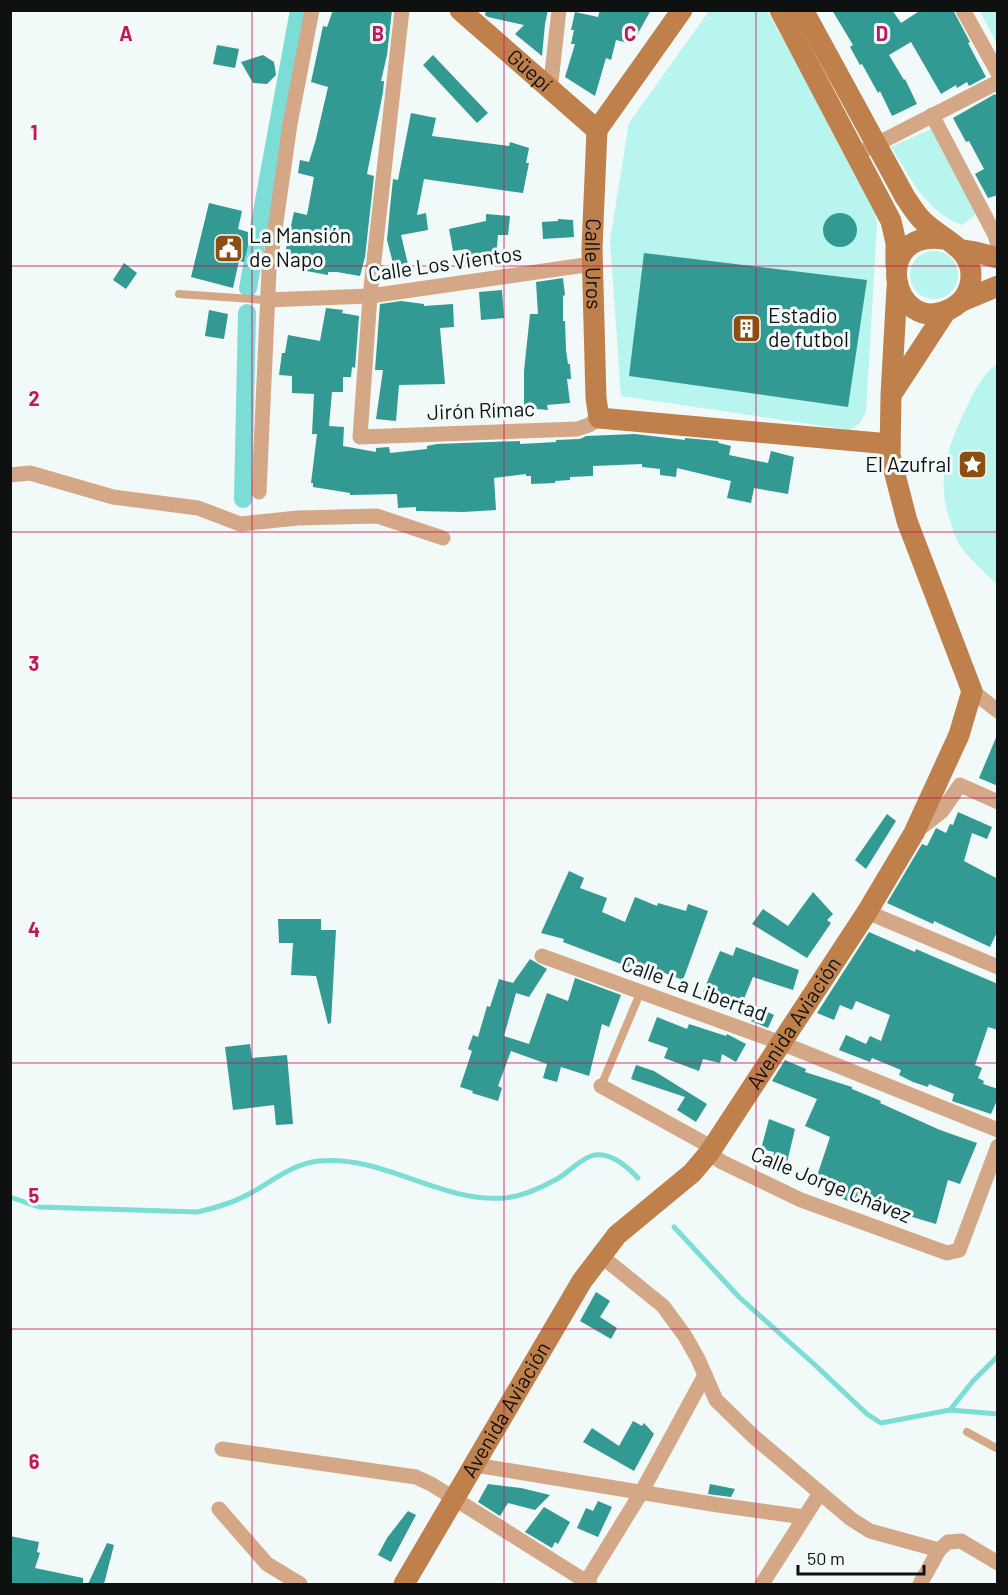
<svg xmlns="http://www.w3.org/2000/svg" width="1008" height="1595" font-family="Barlow,sans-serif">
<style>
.green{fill:#b8f5ef}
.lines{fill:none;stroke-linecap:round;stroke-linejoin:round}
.stream{stroke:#7bddd5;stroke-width:5}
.canal{stroke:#7bddd5;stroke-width:18}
.building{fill:#329993}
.lane{stroke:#d4a886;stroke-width:8}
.street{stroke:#d4a886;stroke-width:15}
.secondary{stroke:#bf804c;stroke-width:21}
.grid{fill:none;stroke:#c2185b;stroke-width:1.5;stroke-opacity:0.55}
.labels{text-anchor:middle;stroke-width:6;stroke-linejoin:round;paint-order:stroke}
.street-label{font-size:21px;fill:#0f1111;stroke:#f2f9f9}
.poi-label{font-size:21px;fill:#0f1111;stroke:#f2f9f9;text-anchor:start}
.grid-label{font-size:20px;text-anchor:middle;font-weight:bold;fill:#c2185b;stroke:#f2f9f9;stroke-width:6;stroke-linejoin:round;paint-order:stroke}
</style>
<rect width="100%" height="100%" fill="#f2f9f9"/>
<g class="green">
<path d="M709 11H767L875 203 877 225 866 412 860 423 850 430 621 396 610 240 629 123Z"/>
<path d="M980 11H997V44Z"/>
<path d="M931 129 976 214 962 225C925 211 911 178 891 147Z"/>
<circle cx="934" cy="275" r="24"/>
<path d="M997 365V584C984 572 970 560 959 544 955 538 953 530 951 523 936 483 946 450 964 413 971 398 982 373 997 365Z"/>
</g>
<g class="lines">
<g class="stream">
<path d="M10 1197 39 1207 198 1212C214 1208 230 1204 245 1196 270 1184 290 1164 319 1161 384 1155 440 1203 505 1198 523 1196 541 1188 557 1179 568 1173 578 1161 591 1156 608 1150 627 1166 638 1178"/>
<path d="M674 1227 740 1298 814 1364 867 1414 881 1423 950 1410 998 1414"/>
<path d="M950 1410 974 1380 998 1356"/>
</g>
<g class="canal">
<path d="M248 288 299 10"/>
<path d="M243 499 247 313"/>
</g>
</g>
<g class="building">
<path d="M333 10H392L387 55 381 81H384L383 92 367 174 374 176 365 257 360 276 337 272H328V275L285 267 288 253H285L294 212 307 215 314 177 298 173 300 160 309 162 316 139 328 87 311 82 323 26 327 27Z"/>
<path d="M486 10H548L545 24 542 56 515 34 524 25 488 17 485 15Z"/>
<path d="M600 10H651L632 44 616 40 611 60 606 58 595 96 565 77 575 44H571L574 30H571L575 12 598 17Z"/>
<path d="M832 10H892L901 23 921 10H953L970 42 968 43 986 77 969 86 967 82 957 88 956 85 941 94 911 42 889 55 904 80 905 79 917 104 892 116 880 91 878 93 862 64 860 65 850 47 853 45Z"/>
<path d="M217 45 239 49 235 68 213 64Z"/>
<path d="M263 55 274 62 276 75 267 84 253 83 241 62Z"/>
<path d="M433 55 488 113 477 123 423 65Z"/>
<path d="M995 94 998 98V195L988 198 975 174 984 169 969 141 966 142 953 118Z"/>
<path d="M411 113 436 118 432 136 509 146 510 142 529 148 526 163H529L523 193 424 179 417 215 426 213 428 230 401 235 408 264 394 267 387 240 390 208 393 179 398 180Z"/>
<path d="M209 203 242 211 238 229 251 233 244 262 239 261 233 288 191 277Z"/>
<circle cx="840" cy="230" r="17"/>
<path d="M486 214 510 216 508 235H498L496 258 483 257 484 252 468 255 467 249 453 251 449 229 486 221Z"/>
<path d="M558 219 573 220 574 237 543 239 542 222 558 221Z"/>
<path d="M644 253 867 280 848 407 629 376Z"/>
<path d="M124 263 137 273 126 289 113 280Z"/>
<path d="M563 278 565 295 563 296V321H565L566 350 568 364H570L571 379H567L570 403 547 405 548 410 524 408V371L530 314H538L536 282Z"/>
<path d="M502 290 504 318 481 320 479 292Z"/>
<path d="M401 301 424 304V306L453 304 454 327 440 328 445 384 399 385 396 421 376 419 383 370H375L380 304Z"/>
<path d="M326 308 343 310 342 313 359 316 355 368 352 367 351 377H343V392H332L329 426 344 427 343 446 376 452V448L389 447 390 453 427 449V446L437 444 520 441V444L556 442V440L580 439 586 436 635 434 685 440V438L718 441 719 443 731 446 729 455 768 463 771 451 794 457 788 494 754 488 751 503 727 498 731 481 677 468 676 477 660 475V469L642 467V464L593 466V476L570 477V480L555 481V483L531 484V476H526V474L494 478 496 510 463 512 416 511V507L398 508 397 494 350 495V493L313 487V483H311L317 434H312L314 394 292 393V376L279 375 282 353H285L288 335 320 341Z"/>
<path d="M209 310 228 314 224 339 205 336Z"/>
<path d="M998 733V786L979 778Z"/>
<path d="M958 812 992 827 987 839 972 833 964 861 998 879V930L990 947 934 921 933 924 887 903 922 844 927 846 936 828 946 833 950 824 953 825Z"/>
<path d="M887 814 896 821 866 869 855 860Z"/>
<path d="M569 871 584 878 580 888 607 898 602 912 625 922 635 897 657 906 658 903 686 911 688 904 708 911 683 980 659 971 658 975 629 967 563 942 564 939 541 933Z"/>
<path d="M813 892 833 914 827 920 831 923 807 958 752 924 763 909 788 926Z"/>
<path d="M278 919H321V930H336L331 1023 328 1024 316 976 291 975 293 943H279Z"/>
<path d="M869 932 915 952 916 949 932 956 998 984V1030L988 1027 975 1065 982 1068 978 1078 984 1081 983 1084 998 1089V1098L991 1114 952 1101 954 1094 929 1084 928 1087 913 1082 899 1075 901 1070 872 1058 870 1062 839 1050 846 1035 866 1044 870 1036 881 1041 890 1015 856 1001 852 1010 840 1005 834 1020 817 1013Z"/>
<path d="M736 947 799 970 793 990 753 977 741 1006 703 992 720 951 733 956Z"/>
<path d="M530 959 547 969 529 997 516 993 504 1036 529 1044 547 993 568 1001 575 978 621 995 609 1027 602 1024 589 1076 561 1067 557 1082 543 1078 547 1064 511 1051 498 1086 502 1088 498 1101 472 1093 473 1091 460 1087 472 1051 468 1049 473 1035 478 1037 487 1006 490 1007 499 979 513 983Z"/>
<path d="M757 1007 774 1015 768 1028 751 1021Z"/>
<path d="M657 1017 687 1029 689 1024 726 1036 727 1034 746 1044 736 1062 722 1054 720 1063 703 1059 699 1071 664 1058 668 1048 648 1041Z"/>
<path d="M250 1044 252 1058 287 1055 293 1124 276 1125 274 1105 233 1110 225 1047Z"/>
<path d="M785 1060 806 1069 805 1072 852 1087V1089L881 1101 880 1103 940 1130 977 1143 960 1184 948 1180 936 1224 899 1213 897 1218 862 1207 836 1196 840 1187 816 1179 830 1137 805 1126 817 1099 772 1081Z"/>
<path d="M636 1065 654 1071 707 1104 696 1122 677 1110 685 1097 631 1079Z"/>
<path d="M769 1119 795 1129 784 1175 770 1168 774 1152 761 1149Z"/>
<path d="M596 1292 610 1301 600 1317 617 1328 611 1339 580 1321Z"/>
<path d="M633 1421 642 1426 644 1423 654 1434 634 1471 583 1442 592 1428 619 1446Z"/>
<path d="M488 1484 521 1488 550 1495 535 1510 508 1503 500 1516 478 1502Z"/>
<path d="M710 1484 735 1489 731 1497 708 1494Z"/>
<path d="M598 1501 612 1507 598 1537 577 1528 586 1508 593 1511Z"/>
<path d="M544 1507 570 1522 558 1544 555 1542 552 1548 525 1532Z"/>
<path d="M408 1511 416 1515 391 1562 378 1555 387 1538Z"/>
<path d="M10 1536 39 1542 37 1552 40 1553 35 1568 83 1578V1584H10Z"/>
<path d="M107 1543 114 1545 104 1584H88Z"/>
</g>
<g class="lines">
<g class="lane">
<path d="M179 294 266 300"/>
<path d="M601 1086 641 991"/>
<path d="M967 1432 998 1449"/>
</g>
<g class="street">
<path d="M402 10 370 296 360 437 577 429 589 425 599 418"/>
<path d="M963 10 998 73"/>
<path d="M550 91 559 10"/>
<path d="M932 115 995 235 998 245"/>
<path d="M867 149 998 82"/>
<path d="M266 300 370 296 592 264"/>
<path d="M10 475 30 473 113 497 198 508 240 524 298 518 377 516 443 538"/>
<path d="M259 492 269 271 290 124 312 10"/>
<path d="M972 691 998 711"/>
<path d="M914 833 942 811 960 785 998 802"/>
<path d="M867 912 998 967"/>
<path d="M542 956 781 1043 998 1130"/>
<path d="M601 1086 704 1143 709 1153 722 1162 801 1200 947 1253 959 1250 998 1146"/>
<path d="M600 1255 663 1306 685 1336 698 1359 716 1400 753 1436 851 1519 870 1531 939 1550"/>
<path d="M222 1449 416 1477 431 1484 590 1584"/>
<path d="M475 1465 718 1505 804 1517"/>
<path d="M219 1509 267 1564 300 1584"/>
<path d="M585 1584 641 1493 705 1375"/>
<path d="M762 1584 820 1493"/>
<path d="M920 1584 939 1550 948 1542 961 1541 998 1563"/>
</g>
<g class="secondary">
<path id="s1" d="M460 10 597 130"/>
<path d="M780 10 891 221 896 243V266"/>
<path d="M803 10 905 197C910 204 915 213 921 219 938 238 971 246 971 275 971 290 964 302 950 309 892 338 869 228 944 239"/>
<path id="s2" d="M597 130 592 248 596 398 599 418 890 444"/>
<path d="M597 130 682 10"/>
<path d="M962 250 975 252 998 258"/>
<path d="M962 301 998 286"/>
<path d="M893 392 946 311"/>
<path id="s3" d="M404 1584 582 1281 617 1235 692 1173 709 1153 867 912 914 833 959 735 972 691 907 521 890 455 891 395 897 287"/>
</g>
</g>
<path class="grid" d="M252 10V1584M504 10V1584M756 10V1584M10 266H998M10 532H998M10 798H998M10 1063H998M10 1329H998"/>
<defs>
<symbol id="civic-square" viewBox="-11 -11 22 22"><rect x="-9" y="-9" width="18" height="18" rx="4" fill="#8c4f11" stroke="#f2f9f9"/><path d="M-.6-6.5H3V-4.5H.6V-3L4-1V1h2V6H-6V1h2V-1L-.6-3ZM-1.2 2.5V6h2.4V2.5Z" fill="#fff"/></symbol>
<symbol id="building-square" viewBox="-11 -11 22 22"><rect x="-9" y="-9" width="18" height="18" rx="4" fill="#8c4f11" stroke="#f2f9f9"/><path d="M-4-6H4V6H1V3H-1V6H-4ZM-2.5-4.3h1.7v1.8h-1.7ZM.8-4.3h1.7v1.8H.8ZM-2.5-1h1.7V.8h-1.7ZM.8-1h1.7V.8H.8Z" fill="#fff"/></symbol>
<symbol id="sight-square" viewBox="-11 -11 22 22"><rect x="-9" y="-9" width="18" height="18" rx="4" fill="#8c4f11" stroke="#f2f9f9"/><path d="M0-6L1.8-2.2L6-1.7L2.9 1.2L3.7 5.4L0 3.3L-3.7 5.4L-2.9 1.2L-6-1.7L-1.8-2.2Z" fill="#fff"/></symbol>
</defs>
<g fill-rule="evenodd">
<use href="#civic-square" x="212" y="232" width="33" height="33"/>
<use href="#building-square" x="730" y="312" width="33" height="33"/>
<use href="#sight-square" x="956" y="448" width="33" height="33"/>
</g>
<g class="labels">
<g class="street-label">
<text dy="7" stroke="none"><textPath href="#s1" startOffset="92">Güepí</textPath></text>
<text transform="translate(445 264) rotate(-8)" y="7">Calle Los Vientos</text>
<text dy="7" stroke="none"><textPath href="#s2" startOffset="134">Calle Uros</textPath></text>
<text transform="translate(481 411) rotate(-2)" y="7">Jirón Rímac</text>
<text transform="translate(694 989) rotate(20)" y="7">Calle La Libertad</text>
<text dy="7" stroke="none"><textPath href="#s3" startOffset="688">Avenida Aviación</textPath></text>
<text transform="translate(831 1185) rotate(22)" y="7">Calle Jorge Chávez</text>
<text dy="7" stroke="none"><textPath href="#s3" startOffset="202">Avenida Aviación</textPath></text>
</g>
<g class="poi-label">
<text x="249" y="243">La Mansión<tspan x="249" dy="24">de Napo</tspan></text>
<text x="768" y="323">Estadio<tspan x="768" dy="24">de futbol</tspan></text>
<text x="951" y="472" text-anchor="end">El Azufral</text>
</g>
</g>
<g class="grid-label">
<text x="126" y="41">A</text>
<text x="378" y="41">B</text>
<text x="630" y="41">C</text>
<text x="882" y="41">D</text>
<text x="34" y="140">1</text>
<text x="34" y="406">2</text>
<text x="34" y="671">3</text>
<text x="34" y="937">4</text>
<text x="34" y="1203">5</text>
<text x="34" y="1469">6</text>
</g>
<rect width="1008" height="1595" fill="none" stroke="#0f1111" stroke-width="24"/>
<path d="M798 1565v9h126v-9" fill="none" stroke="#0f1111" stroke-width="3"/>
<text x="807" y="1565" font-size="18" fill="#0f1111" stroke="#f2f9f9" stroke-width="4.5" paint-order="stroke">50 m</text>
</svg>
